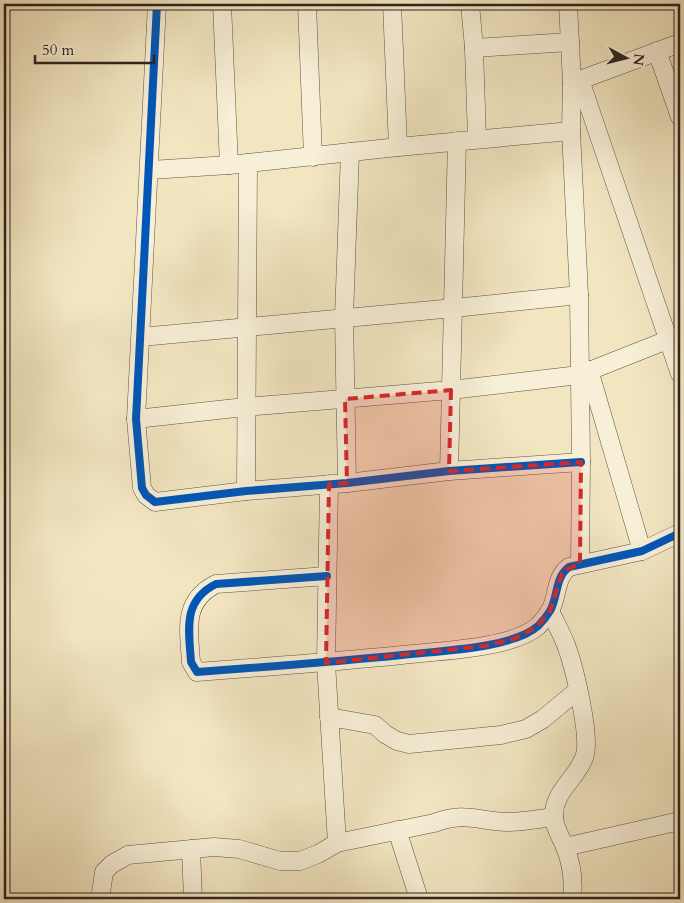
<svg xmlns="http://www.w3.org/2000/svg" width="684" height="903" font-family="Cardo,serif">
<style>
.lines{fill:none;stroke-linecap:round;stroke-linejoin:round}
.minor-casing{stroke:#5f5346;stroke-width:19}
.minor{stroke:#f7efd7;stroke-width:18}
.cycleway-casing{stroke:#f7efd7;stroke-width:11}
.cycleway{stroke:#0057b8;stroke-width:8}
.marked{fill:#d62828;fill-opacity:0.2;stroke:#d62828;stroke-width:4;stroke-dasharray:10 6;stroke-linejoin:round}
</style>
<rect width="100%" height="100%" fill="#f2e6c1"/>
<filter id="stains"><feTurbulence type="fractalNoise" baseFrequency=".004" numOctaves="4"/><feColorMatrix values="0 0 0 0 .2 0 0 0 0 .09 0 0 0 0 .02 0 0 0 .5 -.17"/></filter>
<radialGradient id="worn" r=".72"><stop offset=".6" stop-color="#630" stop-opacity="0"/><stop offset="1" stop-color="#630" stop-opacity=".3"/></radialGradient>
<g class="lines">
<defs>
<g id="minor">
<path d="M157 4 136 419 142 488 146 495 155 502 246 491 347 483 449 471 581 462"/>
<path d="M222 4 229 165"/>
<path d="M307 4 313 157"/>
<path d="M392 4 398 147"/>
<path d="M470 4 474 48 477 139"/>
<path d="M568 4 572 83 571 131 579 295 581 462 580 564"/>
<path d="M474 48 570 42"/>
<path d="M657 51 680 117"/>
<path d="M580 80 680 374"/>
<path d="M572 83 680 43"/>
<path d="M150 170 229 165 398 147 571 131"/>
<path d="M141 337 454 308 579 295"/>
<path d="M589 370 642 551"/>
<path d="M136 419 245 407 451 390 579 375 680 335"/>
<path d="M449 471 457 141"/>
<path d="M347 483 344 317 350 152"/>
<path d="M329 484 326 663 337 843"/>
<path d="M246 491 248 163"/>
<path d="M327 576 216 584C182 601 189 630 191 662L197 672C265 667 333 662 402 655 436 651 512 649 538 626 542 622 547 616 550 611 558 597 555 577 569 567L642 551 680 533"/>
<path d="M550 611C555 622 562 634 566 645 574 666 592 739 584 758 576 779 552 793 554 818 555 829 561 837 565 847 572 864 574 880 572 899"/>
<path d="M329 717 375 725 385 734 397 741 409 744 501 735 526 729 543 719 578 690"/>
<path d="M397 830 419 899"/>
<path d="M565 847 680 821"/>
<path d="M191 849 193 899"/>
<path d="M103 899 101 893 104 872 112 864 128 855 214 847 239 849 280 861H300L318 854 337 843 434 823C466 811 477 821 507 822 523 822 539 819 554 817"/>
</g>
</defs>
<use href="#minor" class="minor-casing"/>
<use href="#minor" class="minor"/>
<defs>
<g id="cycleway">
<path d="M157 4 136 419 142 488 146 495 155 502 246 491 347 483 449 471 581 462"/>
<path d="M327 576 216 584C182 601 189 630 191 662L197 672C265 667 333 662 402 655 436 651 512 649 538 626 542 622 547 616 550 611 558 597 555 577 569 567L642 551 680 533"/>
</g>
</defs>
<use href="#cycleway" class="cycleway-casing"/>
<use href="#cycleway" class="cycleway"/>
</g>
<path class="marked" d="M451 390 449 471 581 462 580 564 563 571 550 611 537 627 514 639 485 646 326 663 329 484 347 483 345 399Z"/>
<rect width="684" height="903" fill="none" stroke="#f2e6c1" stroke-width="20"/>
<rect x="5" y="5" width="674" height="893" fill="none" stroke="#2e221d" stroke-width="2.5"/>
<rect x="10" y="10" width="664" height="883" fill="none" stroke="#2e221d"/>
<g transform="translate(626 58) rotate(97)" stroke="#f7efd7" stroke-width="4" paint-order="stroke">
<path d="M0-4L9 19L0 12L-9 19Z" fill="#2e221d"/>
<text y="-8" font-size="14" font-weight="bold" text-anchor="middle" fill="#2e221d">N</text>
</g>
<path d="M35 55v8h119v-8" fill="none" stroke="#2e221d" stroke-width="2.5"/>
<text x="42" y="55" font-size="15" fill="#2e221d" stroke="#f7efd7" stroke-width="4" paint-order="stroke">50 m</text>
<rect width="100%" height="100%" filter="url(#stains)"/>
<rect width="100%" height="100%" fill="url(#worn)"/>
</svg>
